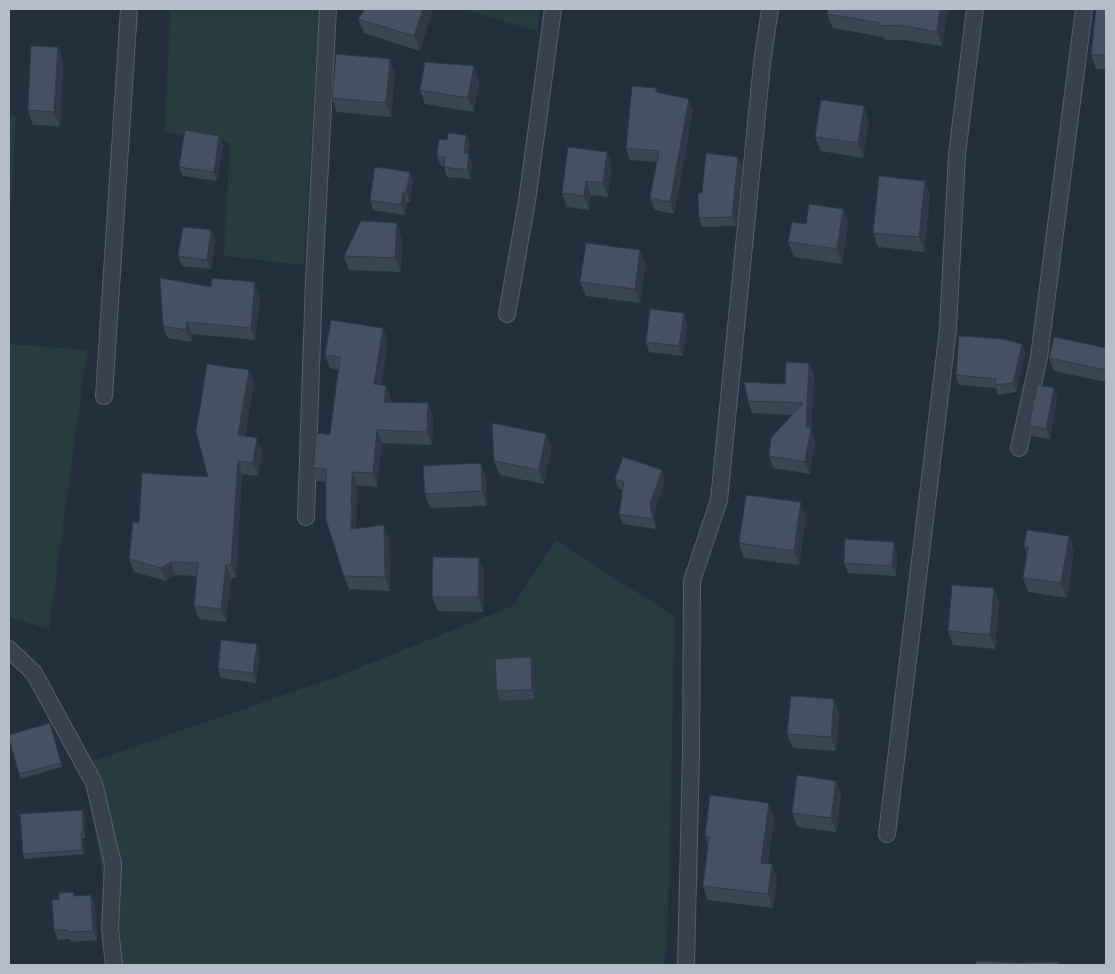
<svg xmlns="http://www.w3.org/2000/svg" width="1115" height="974" font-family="Poppins,sans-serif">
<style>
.green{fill:#263c3f}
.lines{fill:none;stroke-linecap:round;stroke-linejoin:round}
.street-casing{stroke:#565f6c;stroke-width:18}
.street{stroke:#38414e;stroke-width:16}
.wall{fill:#3b4654}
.shaded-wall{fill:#303945}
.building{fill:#455162;stroke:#303945}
</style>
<rect width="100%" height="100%" fill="#242f3e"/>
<g class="green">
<path d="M171 9H319L304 265 224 256 230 142 164 132Z"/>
<path d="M463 9H540L537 31Z"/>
<path d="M9 116H16L9 237Z"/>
<path d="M9 344 87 350 49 629 9 617Z"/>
<path d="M556 540 675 617 667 952 663 965H117L84 764 339 676 513 606Z"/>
</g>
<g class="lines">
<defs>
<g id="street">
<path d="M507 314 527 201 553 9"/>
<path d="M104 396 129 9"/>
<path d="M1019 448 1039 357 1084 9"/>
<path d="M306 517 314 280 328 9"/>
<path d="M9 649 34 673 94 783 113 864 110 929 114 965"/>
<path d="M887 834 948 329 957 154 975 9"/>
<path d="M686 965 691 754 692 581 719 500 762 63 770 9"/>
</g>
</defs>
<use href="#street" class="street-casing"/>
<use href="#street" class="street"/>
</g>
<g class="wall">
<path d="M365 9H433L420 51 364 33 358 19Z"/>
<path d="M948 9 942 46 904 40H885L883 37 833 28 827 14Z"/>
<path d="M1106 9V69H1096L1091 55Z"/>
<path d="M58 47 63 61 60 126 33 125 28 110Z"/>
<path d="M395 73 391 117 337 112 332 98Z"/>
<path d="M479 81 474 112 425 104 420 90Z"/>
<path d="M656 88 658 93 693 111 674 214 655 210 650 198 657 162 630 160 626 148Z"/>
<path d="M869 121 863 158 821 151 815 137Z"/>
<path d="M466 135 470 145 468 154 472 163 470 179 447 177 444 166H441L437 156 447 140Z"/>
<path d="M223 145 217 181 183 176 179 167Z"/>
<path d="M607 152 612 166 608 197 591 195 589 210 567 207 562 193Z"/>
<path d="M742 166 736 226 702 227 699 218 702 193Z"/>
<path d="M410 172 413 182 410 202H407L405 215 373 210 370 200Z"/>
<path d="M930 195 924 252 878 247 873 233Z"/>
<path d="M843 209 848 223 842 264 794 257 788 242 806 224Z"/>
<path d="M211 230 215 240 211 269 182 266 178 256Z"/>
<path d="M402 237 401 272 349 270 344 256Z"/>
<path d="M646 264 640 303 586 296 580 282Z"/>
<path d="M260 295 255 340 192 334 191 342 168 338 163 326Z"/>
<path d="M684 313 687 323 683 356 649 352 646 342Z"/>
<path d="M388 341 381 385 386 386 391 399V402L428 403 433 417 432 445 382 443 377 487 357 485 356 529 389 539 390 591 349 589 344 576 326 482 317 481 313 468 330 435 338 370 330 368 325 355Z"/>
<path d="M1022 344 1025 353 1016 392 998 395 996 388 959 385 956 375Z"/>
<path d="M1106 348V382L1054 371 1049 358Z"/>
<path d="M809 363 814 375 811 430 815 440 810 474 773 468 769 456 793 415 752 413 748 401 785 384Z"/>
<path d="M249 370 254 383 245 436 262 451 258 476 242 474 236 578H231L226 622 199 619 194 606 197 576 175 575 166 581 134 572 129 559 139 523 208 477Z"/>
<path d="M1054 388 1057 398 1050 439 1032 436 1029 426Z"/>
<path d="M546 434 551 448 544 484 500 475 494 461Z"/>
<path d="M486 477 487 506 430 508 425 494Z"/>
<path d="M615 479H665L654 514 656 529 623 524 619 514 623 490 619 489Z"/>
<path d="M806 517 799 565 744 558 739 543Z"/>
<path d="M1069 536 1074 550 1067 598 1028 592 1023 578 1027 554 1024 546Z"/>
<path d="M897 552 896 576 848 573 844 563Z"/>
<path d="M479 558 484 572 483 612 438 611 432 597Z"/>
<path d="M999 602 995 649 953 645 948 631Z"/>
<path d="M260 654 256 683 221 678 218 669Z"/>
<path d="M534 667 535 699 500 701 497 691Z"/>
<path d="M834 699 839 713 836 751 793 748 787 734Z"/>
<path d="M52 728 62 767 20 779 19 774Z"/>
<path d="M836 781 841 795 836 832 797 827 792 813Z"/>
<path d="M84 814 85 838H82L84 854 24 859 23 854Z"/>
<path d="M774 817 768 864 777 878 773 908 708 900 703 886 708 846 705 836Z"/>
<path d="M75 896 95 905 97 940 71 942 70 939 58 940 54 930 59 900Z"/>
</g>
<g class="shaded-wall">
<path d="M423 9H433L420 51 414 36Z"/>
<path d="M940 9H948L942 46 937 32Z"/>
<path d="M58 47 63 61 60 126 54 112Z"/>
<path d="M390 59 395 73 391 117 386 103Z"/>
<path d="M474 66 479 81 474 112 468 98Z"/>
<path d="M689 99 693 111 674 214 670 202Z"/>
<path d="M864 106 869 121 863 158 858 143Z"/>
<path d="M466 135 470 145 467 162 464 153Z"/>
<path d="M219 136 223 145 217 181 214 172Z"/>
<path d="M607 152 612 166 608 197 603 183Z"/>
<path d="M469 154 472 163 470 179 467 170Z"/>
<path d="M738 157 742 166 736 226 732 217Z"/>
<path d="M410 172 413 182 410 202 406 192Z"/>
<path d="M586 181 591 195 589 210 584 196Z"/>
<path d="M925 181 930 195 924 252 919 237Z"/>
<path d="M403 192 407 202 405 215 401 205Z"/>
<path d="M843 209 848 223 842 264 837 249Z"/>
<path d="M397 223 402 237 401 272 395 258Z"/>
<path d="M211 230 215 240 211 269 207 260Z"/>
<path d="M640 250 646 264 640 303 635 289Z"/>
<path d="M255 282 260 295 255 340 251 328Z"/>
<path d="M684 313 687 323 683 356 679 346Z"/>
<path d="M187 322 192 334 191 342 186 330Z"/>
<path d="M383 328 388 341 379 397 374 384Z"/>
<path d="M1022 344 1025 353 1016 392 1013 383Z"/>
<path d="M809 363 814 375 811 430 815 440 810 474 805 462Z"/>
<path d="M249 370 254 383 243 448 238 435Z"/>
<path d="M386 386 391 399 389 415 384 402Z"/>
<path d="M1054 388 1057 398 1050 439 1046 429Z"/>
<path d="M428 403 433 417 432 445 427 432Z"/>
<path d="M377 430 382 443 377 487 373 473Z"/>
<path d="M546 434 551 448 544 484 539 470Z"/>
<path d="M257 438 262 451 258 476 253 463Z"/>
<path d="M238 461 242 474 236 578 231 565Z"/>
<path d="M481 463 486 477 487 506 482 491Z"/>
<path d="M662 470 665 479 654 514 656 529 653 519 650 504Z"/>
<path d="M352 472 357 485 356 543 351 529Z"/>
<path d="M801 502 806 517 799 565 794 551Z"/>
<path d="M384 525 389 539 390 591 385 577Z"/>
<path d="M1069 536 1074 550 1067 598 1061 583Z"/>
<path d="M894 542 897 552 896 576 892 566Z"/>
<path d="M479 558 484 572 483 612 478 597Z"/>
<path d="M171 562 175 575 166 581 161 568Z"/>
<path d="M226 565 231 578 226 622 221 609Z"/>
<path d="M994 588 999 602 995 649 990 635Z"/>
<path d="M257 644 260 654 256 683 253 673Z"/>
<path d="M531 657 534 667 535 699 532 690Z"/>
<path d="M834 699 839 713 836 751 831 737Z"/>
<path d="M836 781 841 795 836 832 831 818Z"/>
<path d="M769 803 774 817 766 877 761 863Z"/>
<path d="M82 810 84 814 85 838 83 833Z"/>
<path d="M81 833 82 838 84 854 82 850Z"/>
<path d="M772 864 777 878 773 908 768 894Z"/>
<path d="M91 895 95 905 97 940 93 931Z"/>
</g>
<g class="building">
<path d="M365 9H423L414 36 358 19Z"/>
<path d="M828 9H940L937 32 899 25 880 26V23L827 14Z"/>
<path d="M1096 9H1106V55H1091Z"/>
<path d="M31 46 58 47 54 112 28 110Z"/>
<path d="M336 54 390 59 386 103 332 98Z"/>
<path d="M425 62 474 66 468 98 420 90Z"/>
<path d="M632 86 656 88V92L689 99 670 202 650 198 659 151 626 148Z"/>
<path d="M821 100 864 106 858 143 815 137Z"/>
<path d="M185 130 219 136 214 172 179 167Z"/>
<path d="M448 133 466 135 464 153 469 154 467 170 444 167 445 157 437 156 439 139 447 140Z"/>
<path d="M568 147 607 152 603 183 586 181 584 196 562 193Z"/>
<path d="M706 153 738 157 732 217 699 218 698 193H702Z"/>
<path d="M375 167 410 172 406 192H403L401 205 370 200Z"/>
<path d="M879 176 925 181 919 237 873 233Z"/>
<path d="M809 204 843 209 837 249 788 242 792 222 806 224Z"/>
<path d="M361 221 397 223 395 258 344 256Z"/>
<path d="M183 227 211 230 207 260 178 256Z"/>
<path d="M586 243 640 250 635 289 580 282Z"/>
<path d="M160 278 211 287 212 278 255 282 251 328 187 322 186 330 163 326Z"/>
<path d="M650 309 684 313 679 346 646 342Z"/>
<path d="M331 320 383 328 374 384 386 386 384 402 428 403 427 432 377 430 373 473 352 472 351 529 384 525 385 577 344 576 326 520V469L313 468 316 433 330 435 340 357 325 355Z"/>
<path d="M959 336 1003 339 1022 344 1013 383 995 385 996 379 956 375Z"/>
<path d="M1054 337 1106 348V370L1049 358Z"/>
<path d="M786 362 809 363 806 427 811 428 805 462 769 456 771 438 803 403 748 401 744 382 785 384Z"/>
<path d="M207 364 249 370 238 435 257 438 253 463 238 461 231 565H226L221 609 194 606 198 563 171 562 161 568 129 559 133 522 139 523 142 473 208 477 196 432Z"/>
<path d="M1037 385 1054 388 1046 429 1029 426Z"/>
<path d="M492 423 546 434 539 470 494 461Z"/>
<path d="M623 457 662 470 650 504 653 519 619 514 624 482 615 479Z"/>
<path d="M481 463 482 491 425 494 423 466Z"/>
<path d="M746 495 801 502 794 551 739 543Z"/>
<path d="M1027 530 1069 536 1061 583 1023 578 1028 547 1024 546Z"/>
<path d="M845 539 894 542 892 566 844 563Z"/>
<path d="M433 557 479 558 478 597H432Z"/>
<path d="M952 585 994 588 990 635 948 631Z"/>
<path d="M221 640 257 644 253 673 218 669Z"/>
<path d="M531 657 532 690 497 691 495 659Z"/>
<path d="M791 696 834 699 831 737 787 734Z"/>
<path d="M50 723 61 763 19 774 9 738V735Z"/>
<path d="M797 775 836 781 831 818 792 813Z"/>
<path d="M710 795 769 803 761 863 772 864 768 894 703 886 709 837 705 836Z"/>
<path d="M82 810 83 833H81L82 850 23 854 20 814Z"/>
<path d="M74 892V896L91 895 93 931 68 932 67 930H54L52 900H59V893Z"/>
<path d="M976 961 1020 963 1058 962V965H976Z"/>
</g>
<rect width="1115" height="974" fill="none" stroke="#b4bcc9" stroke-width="20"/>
</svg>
